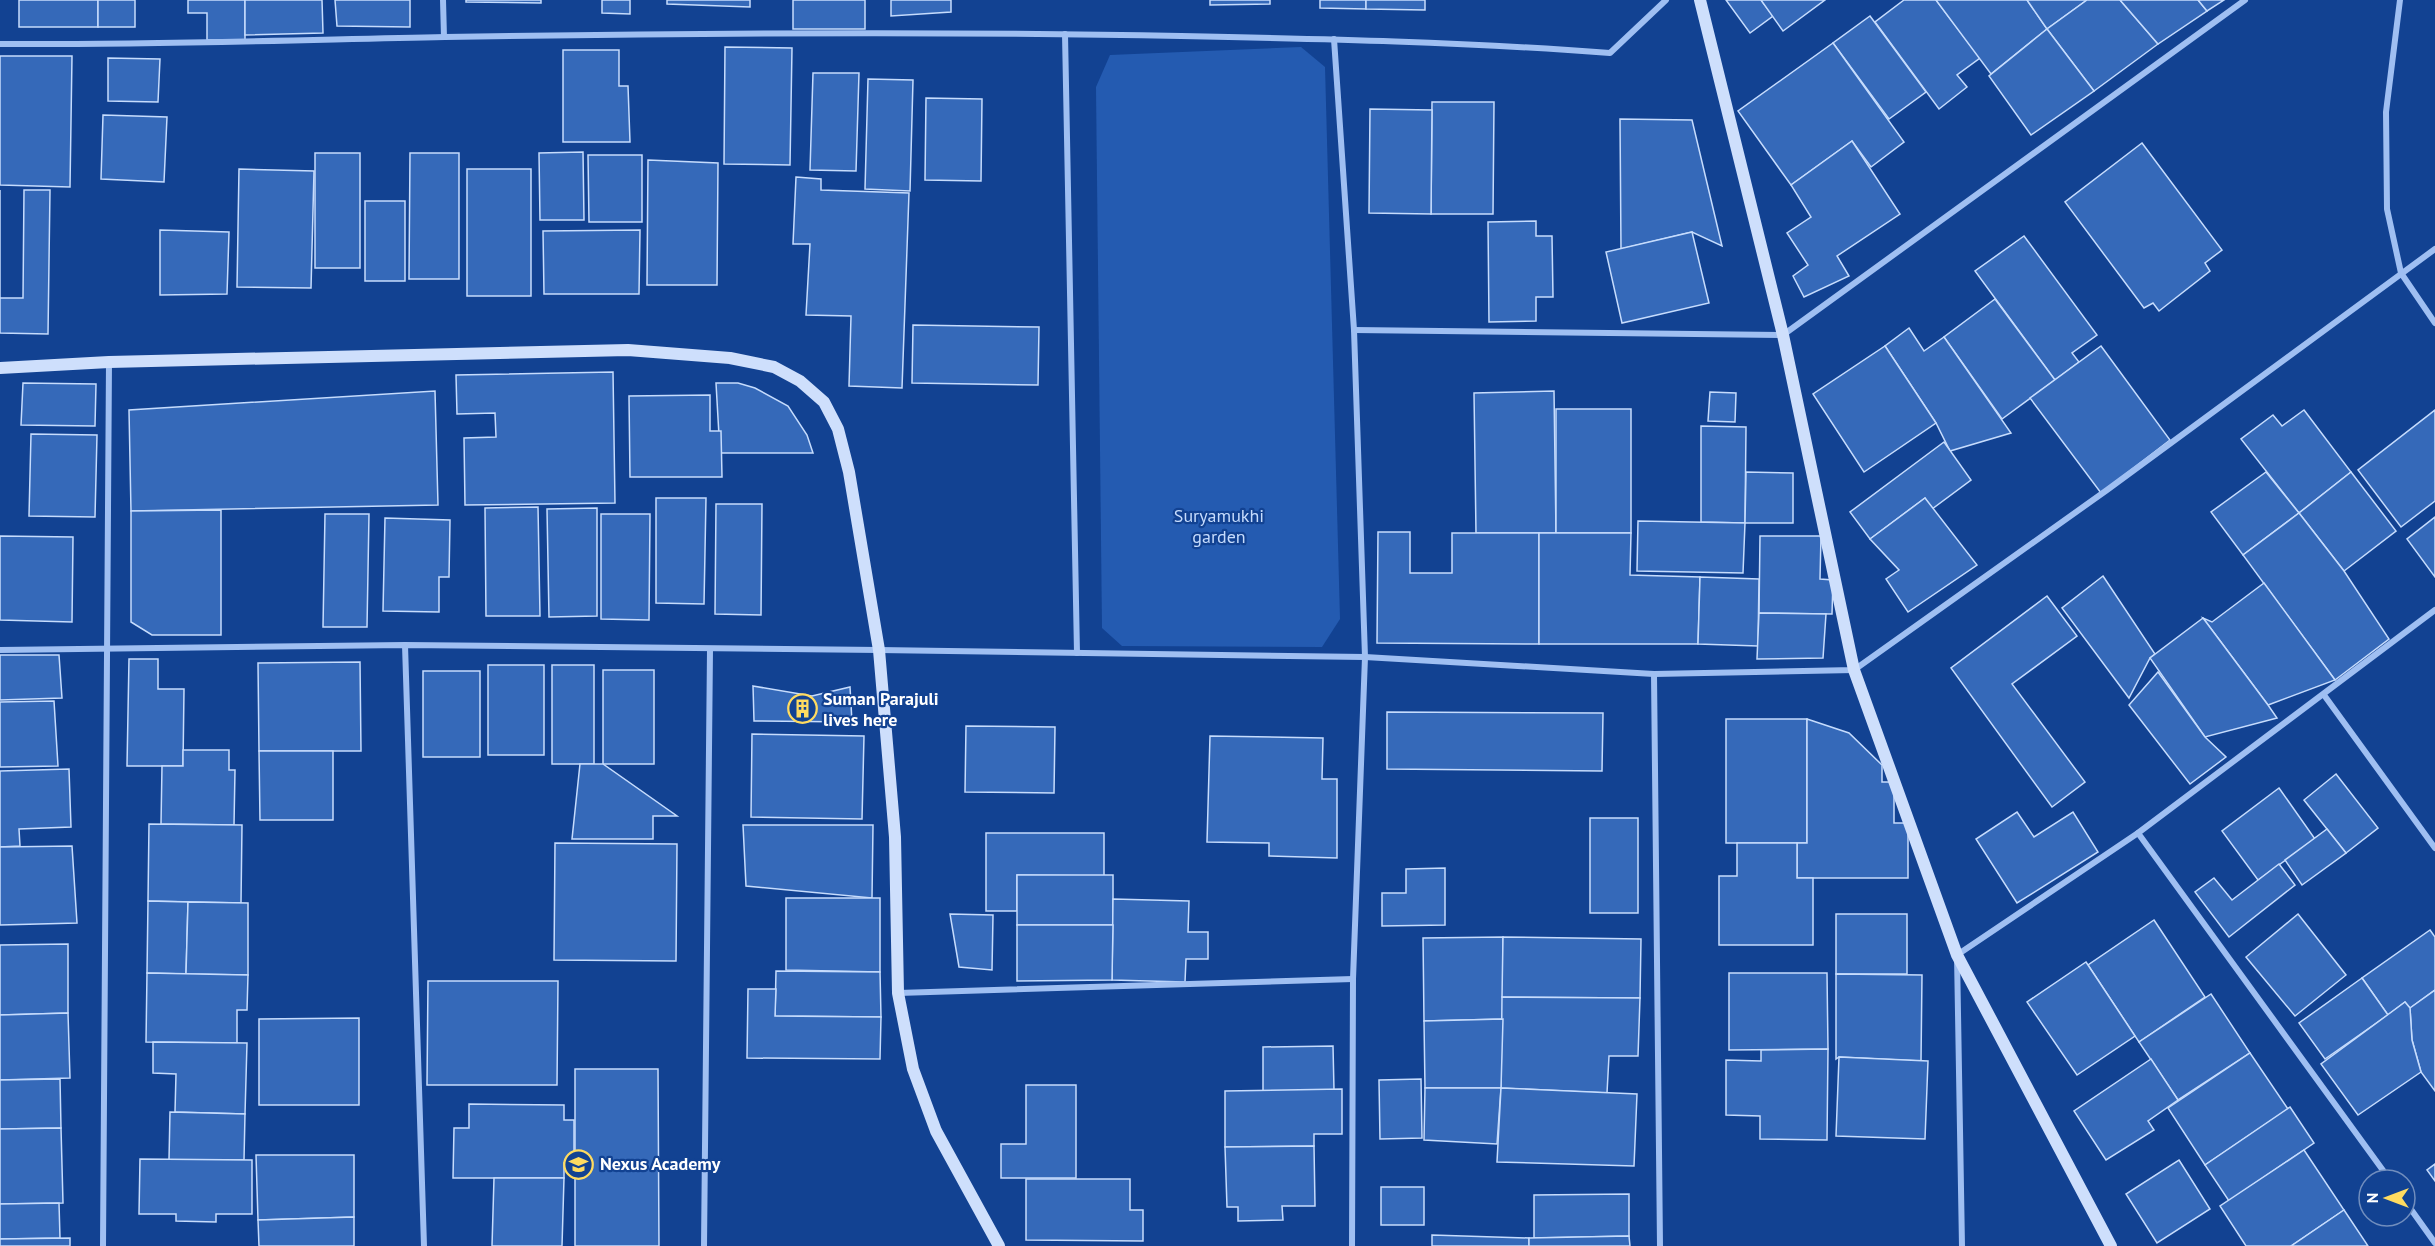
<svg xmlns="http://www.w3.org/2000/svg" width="2435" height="1246" font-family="'PT Sans',sans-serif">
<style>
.green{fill:#245bb1}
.building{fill:#3569b9;stroke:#c6dcfd;stroke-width:1.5}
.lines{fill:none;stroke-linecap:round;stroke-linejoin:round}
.street{stroke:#9fbff2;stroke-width:6}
.secondary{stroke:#cedffc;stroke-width:12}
.labels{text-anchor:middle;stroke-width:4.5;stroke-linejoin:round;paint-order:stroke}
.park-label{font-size:18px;fill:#c6dcfd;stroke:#124292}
.poi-label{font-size:18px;font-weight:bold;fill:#fff;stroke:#124292;text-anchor:start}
</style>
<rect width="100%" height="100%" fill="#124292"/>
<path class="green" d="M1301 47 1325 67 1340 619 1322 647 1122 646 1102 628 1096 87 1110 55Z"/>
<g class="building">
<rect x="19" y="0" width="79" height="27"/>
<rect x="98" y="0" width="37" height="27"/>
<path d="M188 0H245V40H207V13H188Z"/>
<path d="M245 0H322L323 33 245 35Z"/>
<path d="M335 0H410V27L337 26Z"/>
<path d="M466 0H541V3L466 2Z"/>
<path d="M602 0H630V14L602 13Z"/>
<path d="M667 0H750V7L667 4Z"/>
<rect x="793" y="0" width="72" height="29"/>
<path d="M891 0H951V12L891 16Z"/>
<path d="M1210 0H1270V4L1210 5Z"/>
<path d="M1320 0H1366V9L1320 8Z"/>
<path d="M1366 0H1425V10L1366 9Z"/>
<path d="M1726 0H1761L1773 16 1750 33Z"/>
<path d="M1761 0H1825L1783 31Z"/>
<path d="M1904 0H1936L1980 58 1957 75 1967 87 1939 109 1875 22Z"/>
<path d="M1936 0H2027L2047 29 1991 74Z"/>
<path d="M2027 0H2087L2047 29Z"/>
<path d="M2087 0H2120L2158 44 2094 91 2047 29Z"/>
<path d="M2120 0H2198L2207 11 2158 44Z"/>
<path d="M2198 0H2224L2207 11Z"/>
<path d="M1870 16 1926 92 1889 119 1833 43Z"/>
<path d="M2047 29 2094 91 2031 135 1989 76Z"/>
<path d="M1833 43 1904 142 1871 167 1852 141 1791 185 1738 111Z"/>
<path d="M725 47 792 48 790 165 724 164Z"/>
<path d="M563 50H619V86H628L630 142H563Z"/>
<path d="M0 56H72L70 187 0 185Z"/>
<path d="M108 58 160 59 158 102 108 101Z"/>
<path d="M813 73H859L856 171 810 170Z"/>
<path d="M868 79 913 80 910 191 865 189Z"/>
<path d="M926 98 982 99 981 181 925 180Z"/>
<path d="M1432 102H1494L1493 214H1431Z"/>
<path d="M1370 109 1432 110 1431 214 1369 213Z"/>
<path d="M103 115 167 117 164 182 101 179Z"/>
<path d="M1620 119 1692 120 1722 246 1692 232 1621 249Z"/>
<path d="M1852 141 1900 214 1837 256 1849 276 1804 297 1793 276 1808 265 1787 233 1811 217 1791 185Z"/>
<path d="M2142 143 2222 250 2205 263 2210 271 2159 311 2153 303 2144 308 2065 202Z"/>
<path d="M583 152 584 220H540L539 153Z"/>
<rect x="315" y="153" width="45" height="115"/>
<path d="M410 153H459V279H409Z"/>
<path d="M588 155H642V222H589Z"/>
<path d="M648 160 718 163 717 285H647Z"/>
<path d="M239 169 314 171 311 288 237 287Z"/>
<rect x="467" y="169" width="64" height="127"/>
<path d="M796 177 821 179V190L909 193 902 388 849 386 851 316 806 315 810 244H793Z"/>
<path d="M0 190V298H23L24 190H50L48 334 0 333Z"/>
<rect x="365" y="201" width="40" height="80"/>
<path d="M1536 221V236H1552L1553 297H1536V321L1489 322 1488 222Z"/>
<path d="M160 230 229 232 227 294 160 295Z"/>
<path d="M640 230 639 294H544L543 231Z"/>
<path d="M1692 232 1709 303 1622 323 1606 252Z"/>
<path d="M2024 236 2097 335 2072 353 2079 362 2055 380 1975 271Z"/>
<path d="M1995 299 2055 380 2002 419 1944 337Z"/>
<path d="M913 325 1039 327 1038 385 912 383Z"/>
<path d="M1909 328 1924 351 1944 337 2011 433 1950 451 1936 423 1885 346Z"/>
<path d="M1885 346 1936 423 1864 472 1813 394Z"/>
<path d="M2101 346 2170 440 2101 493 2030 398Z"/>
<path d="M613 372 615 503 465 505 464 438 496 437 495 413 457 414 456 375Z"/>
<path d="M23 383 96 384 95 426 21 425Z"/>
<path d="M716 383H738L755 388 788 406 807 435 813 453H720Z"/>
<path d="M435 391 438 505 131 511 129 410Z"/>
<path d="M1554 391 1556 533H1476L1474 393Z"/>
<path d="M1710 392 1736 393 1735 422 1708 421Z"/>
<path d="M710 395V431H721L722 477H630L629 396Z"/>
<rect x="1556" y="409" width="75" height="124"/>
<path d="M2304 410 2351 472 2299 513 2241 439 2273 415 2282 426Z"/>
<path d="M2435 410V501L2401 527 2358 470Z"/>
<path d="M1701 426 1746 427 1745 523 1701 522Z"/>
<path d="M31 434 97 435 95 517 29 516Z"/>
<path d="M1944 442 1971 480 1932 509 1925 498 1870 539 1850 512Z"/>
<path d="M1746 472 1793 473V523H1745Z"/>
<path d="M2266 472 2299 513 2243 555 2211 512Z"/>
<path d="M2351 472 2396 531 2344 571 2299 513Z"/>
<path d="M656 498H706L704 604 656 603Z"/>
<path d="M1925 498 1977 565 1908 612 1886 579 1899 570 1870 539Z"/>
<path d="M716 504H762L761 615 715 614Z"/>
<path d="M538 507 540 616H486L485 508Z"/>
<path d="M597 508V616L549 617 547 509Z"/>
<path d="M221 510V635H152L131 622V511Z"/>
<path d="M2299 513 2344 571 2389 639 2335 680 2243 555Z"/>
<path d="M325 514H369L367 627H323Z"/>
<path d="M601 514H650L649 620 601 619Z"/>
<path d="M2435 517V577L2407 539Z"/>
<path d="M385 518 450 520 449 577H439V612L383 611Z"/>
<path d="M1638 521 1745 523 1743 573 1637 571Z"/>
<path d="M1378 532H1410V573H1452V533H1539V644L1377 643Z"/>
<path d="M1539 533H1631L1630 575 1700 577 1698 644H1539Z"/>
<path d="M0 536 73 537 72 622 0 620Z"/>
<path d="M1760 536H1821L1820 579 1833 580 1832 614 1759 613Z"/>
<path d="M2103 576 2155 654 2150 658 2129 698 2062 608Z"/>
<path d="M1700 577 1759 579 1758 646 1698 644Z"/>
<path d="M2264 583 2335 680 2268 705 2203 618 2212 622Z"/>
<path d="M2047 596 2077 636 2012 684 2085 782 2052 807 1951 668Z"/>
<path d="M1759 613 1826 614 1823 658 1757 659Z"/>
<path d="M2203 618 2268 705 2277 718 2205 737 2150 658Z"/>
<path d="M0 655H59L62 698 0 700Z"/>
<path d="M129 659H158V689H184L183 766H127Z"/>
<path d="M360 662 361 751H259L258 663Z"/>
<rect x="488" y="665" width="56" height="90"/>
<rect x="552" y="665" width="42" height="99"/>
<rect x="603" y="670" width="51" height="94"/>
<rect x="423" y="671" width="57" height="86"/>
<path d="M2158 672 2205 737 2226 757 2190 784 2129 705Z"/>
<path d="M753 686 812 696 850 687 852 722 754 721Z"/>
<path d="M54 701 58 766 0 767V702Z"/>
<path d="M1387 712 1603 713 1602 771 1387 769Z"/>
<rect x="1726" y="719" width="81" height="124"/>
<path d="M1807 719 1849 733 1882 765V782H1894V823H1908V878H1797V843H1807Z"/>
<path d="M966 726 1055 727 1054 793 965 792Z"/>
<path d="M752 734 864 736 862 819 751 817Z"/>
<path d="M1210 736 1323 738 1322 779H1337V858L1269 856V843L1207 842Z"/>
<path d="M183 750H229V770H235L234 825 161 824 162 766H183Z"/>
<path d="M259 751H333V820H260Z"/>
<path d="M580 764H603L677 816H653V839H572Z"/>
<path d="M69 769 71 827 19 829 20 846 0 847V771Z"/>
<path d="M2336 774 2378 828 2346 853 2304 800Z"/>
<path d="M2279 788 2315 839 2258 880 2222 831Z"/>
<path d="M2017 812 2034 837 2073 812 2098 852 2017 903 1976 839Z"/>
<rect x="1590" y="818" width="48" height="95"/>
<path d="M149 824 242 825 241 903 148 901Z"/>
<path d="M743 825H873L872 898 746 886Z"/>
<path d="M2327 829 2346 853 2302 885 2285 860Z"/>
<path d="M986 833H1104V876L1017 875V911H986Z"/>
<path d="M555 843 677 844 676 961 554 960Z"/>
<path d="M1737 843H1797V878H1813V945H1719V876H1737Z"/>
<path d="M72 846 77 923 0 925V847Z"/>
<path d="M2279 864 2295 885 2229 937 2195 892 2214 878 2232 900Z"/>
<path d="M1445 868V925L1382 926V893H1406V869Z"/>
<rect x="1017" y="875" width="96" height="50"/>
<path d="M786 898H880V972L786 970Z"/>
<path d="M1113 899 1189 901 1188 932H1208V959H1186L1185 982 1112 980Z"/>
<path d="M148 901 188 902 186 974 147 973Z"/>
<path d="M188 902 248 903V975L186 974Z"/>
<path d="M950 914 993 915 992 970 959 967Z"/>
<rect x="1836" y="914" width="71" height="60"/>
<path d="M2298 914 2346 975 2295 1016 2246 957Z"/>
<path d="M2154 920 2205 997 2139 1042 2088 965Z"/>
<path d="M1017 925H1113L1112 980 1017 981Z"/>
<path d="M2430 930 2435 937V990L2410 1008 2405 1002 2388 1015 2362 978Z"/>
<path d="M1503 937V1019L1424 1021 1423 938Z"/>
<path d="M1503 937 1641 939 1640 998 1502 997Z"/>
<path d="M68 944V1013L0 1015V945Z"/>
<path d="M2086 962 2135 1036 2077 1075 2027 1002Z"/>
<path d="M776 971 880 972 881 1017 775 1016Z"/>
<path d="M147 973 248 975 247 1010H237V1043L146 1042Z"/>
<path d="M1729 973H1827L1828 1049 1729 1050Z"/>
<path d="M1836 974 1922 975 1921 1061 1839 1057 1836 1059Z"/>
<path d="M2362 978 2388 1015 2325 1059 2299 1023Z"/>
<path d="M428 981H558L557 1085H427Z"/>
<path d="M748 989H776L775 1016 881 1017 880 1059 747 1058Z"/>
<path d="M2435 990V1091L2421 1072 2412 1040 2410 1008Z"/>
<path d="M2211 994 2250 1053 2178 1100 2139 1042Z"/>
<path d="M1502 997 1640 998 1638 1056H1609L1607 1093 1501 1088Z"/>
<path d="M2405 1002 2410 1008 2412 1040 2421 1072 2358 1115 2321 1064Z"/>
<path d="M68 1013 70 1078 0 1080V1015Z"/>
<path d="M359 1018V1105H259V1019Z"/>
<path d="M1503 1019 1501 1088H1425L1424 1021Z"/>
<path d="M153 1042 247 1043 245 1114 175 1112 176 1074 153 1073Z"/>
<path d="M1333 1046 1334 1090 1263 1091V1047Z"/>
<path d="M1828 1049 1827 1140 1760 1139V1116L1726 1115V1060L1761 1061V1050Z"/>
<path d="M2250 1053 2288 1109 2205 1165 2168 1108Z"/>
<path d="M1839 1057 1928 1061 1925 1139 1836 1136Z"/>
<path d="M2151 1059 2178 1100 2148 1121 2154 1130 2106 1160 2074 1111Z"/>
<path d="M575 1069H658L659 1246H575Z"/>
<path d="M60 1079 61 1128 0 1129V1080Z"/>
<path d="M1421 1079 1422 1138 1380 1139 1379 1080Z"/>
<path d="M1026 1085H1076V1178H1001V1144H1026Z"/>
<path d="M1425 1088H1501L1497 1144 1424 1140Z"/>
<path d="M1501 1088 1637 1094 1634 1166 1497 1162Z"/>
<path d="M1342 1089V1134H1314V1146L1225 1147V1091Z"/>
<path d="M469 1104 564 1105V1120H574V1163H564V1178H453L454 1128H469Z"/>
<path d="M2290 1107 2314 1143 2229 1201 2205 1165Z"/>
<path d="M170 1112 245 1114 244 1160H169Z"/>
<path d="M61 1128 63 1203 0 1204V1129Z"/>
<path d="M1314 1146 1315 1206H1282L1283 1220 1238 1221V1207H1227L1225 1147Z"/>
<path d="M2304 1150 2344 1210 2291 1246H2246L2220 1206Z"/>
<path d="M256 1155H354V1217L258 1220Z"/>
<path d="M140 1159 252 1160V1214H216V1222L176 1221V1214H139Z"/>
<path d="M2179 1160 2210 1209 2157 1243 2126 1194Z"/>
<path d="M2435 1164V1181L2427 1170Z"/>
<path d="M494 1178H564L562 1246H492Z"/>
<path d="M1026 1179H1130V1210H1143V1241L1026 1240Z"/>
<rect x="1381" y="1187" width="43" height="38"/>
<path d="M1629 1194V1236L1534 1238V1195Z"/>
<path d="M59 1203 60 1238 0 1239V1204Z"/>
<path d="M2344 1210 2368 1246H2291Z"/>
<path d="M354 1217V1246H259L258 1220Z"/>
<path d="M1432 1235 1529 1238V1246H1432Z"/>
<path d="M1629 1236 1630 1246H1529V1238Z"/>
<path d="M70 1238V1246H0V1239Z"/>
</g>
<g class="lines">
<g class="street">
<path d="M443 0 444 37"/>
<path d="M2400 0 2386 112 2387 209 2401 273 2435 323"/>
<path d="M1065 34 1077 653"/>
<path d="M1334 39 1354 330 1365 657 1353 979 1352 1246"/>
<path d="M0 44C148 45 297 40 445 37 690 33 936 31 1181 36 1324 39 1467 42 1610 53L1666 0"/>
<path d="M1354 330 1783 335 2245 0"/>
<path d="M405 645 424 1246"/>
<path d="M0 650 405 645 879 650 1365 657 1654 674 1854 670 2107 490 2435 249"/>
<path d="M1654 674 1660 1246"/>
<path d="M2324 695 2435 848"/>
<path d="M2138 833 2390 1180"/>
<path d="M898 993 1353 979"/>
<path d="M2405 1201 2435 1243"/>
<path d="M103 1246 109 362"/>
<path d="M704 1246 710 650"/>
<path d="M1962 1246 1957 955 2138 833 2435 610"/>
</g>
<g class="secondary">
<path d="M1700 0 1783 335 1854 670 1957 955 2111 1246"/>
<path d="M0 368 109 362 628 350 730 358 774 367 800 381 824 402 838 429 849 472 879 650 895 837 898 993 913 1069 936 1131 999 1246"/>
</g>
</g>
<defs>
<symbol id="building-ring" viewBox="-11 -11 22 22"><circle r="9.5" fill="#124292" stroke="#ffdb60" stroke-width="1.5"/><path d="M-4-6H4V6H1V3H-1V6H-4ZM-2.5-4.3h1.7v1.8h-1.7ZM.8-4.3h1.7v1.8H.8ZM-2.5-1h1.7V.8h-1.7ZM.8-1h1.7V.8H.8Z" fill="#ffdb60"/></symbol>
<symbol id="school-ring" viewBox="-11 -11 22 22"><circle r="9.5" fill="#124292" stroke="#ffdb60" stroke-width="1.5"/><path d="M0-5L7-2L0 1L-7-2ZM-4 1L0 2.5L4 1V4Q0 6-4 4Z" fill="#ffdb60"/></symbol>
</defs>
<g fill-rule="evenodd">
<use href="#building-ring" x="786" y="692" width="33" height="33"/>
<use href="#school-ring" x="562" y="1148" width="33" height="33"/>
</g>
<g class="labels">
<g class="park-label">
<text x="1219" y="522">Suryamukhi<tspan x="1219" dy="21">garden</tspan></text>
</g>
<g class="poi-label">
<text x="823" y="705">Suman Parajuli<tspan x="823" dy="21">lives here</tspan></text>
<text x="600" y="1170">Nexus Academy</text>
</g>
</g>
<g transform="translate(2387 1198) rotate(270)"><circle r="28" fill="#124292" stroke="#718ebe" stroke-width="1.5"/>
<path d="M0-4.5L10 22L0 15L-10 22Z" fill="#ffdb60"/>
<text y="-9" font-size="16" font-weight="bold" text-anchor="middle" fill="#ffffff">N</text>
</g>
</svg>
